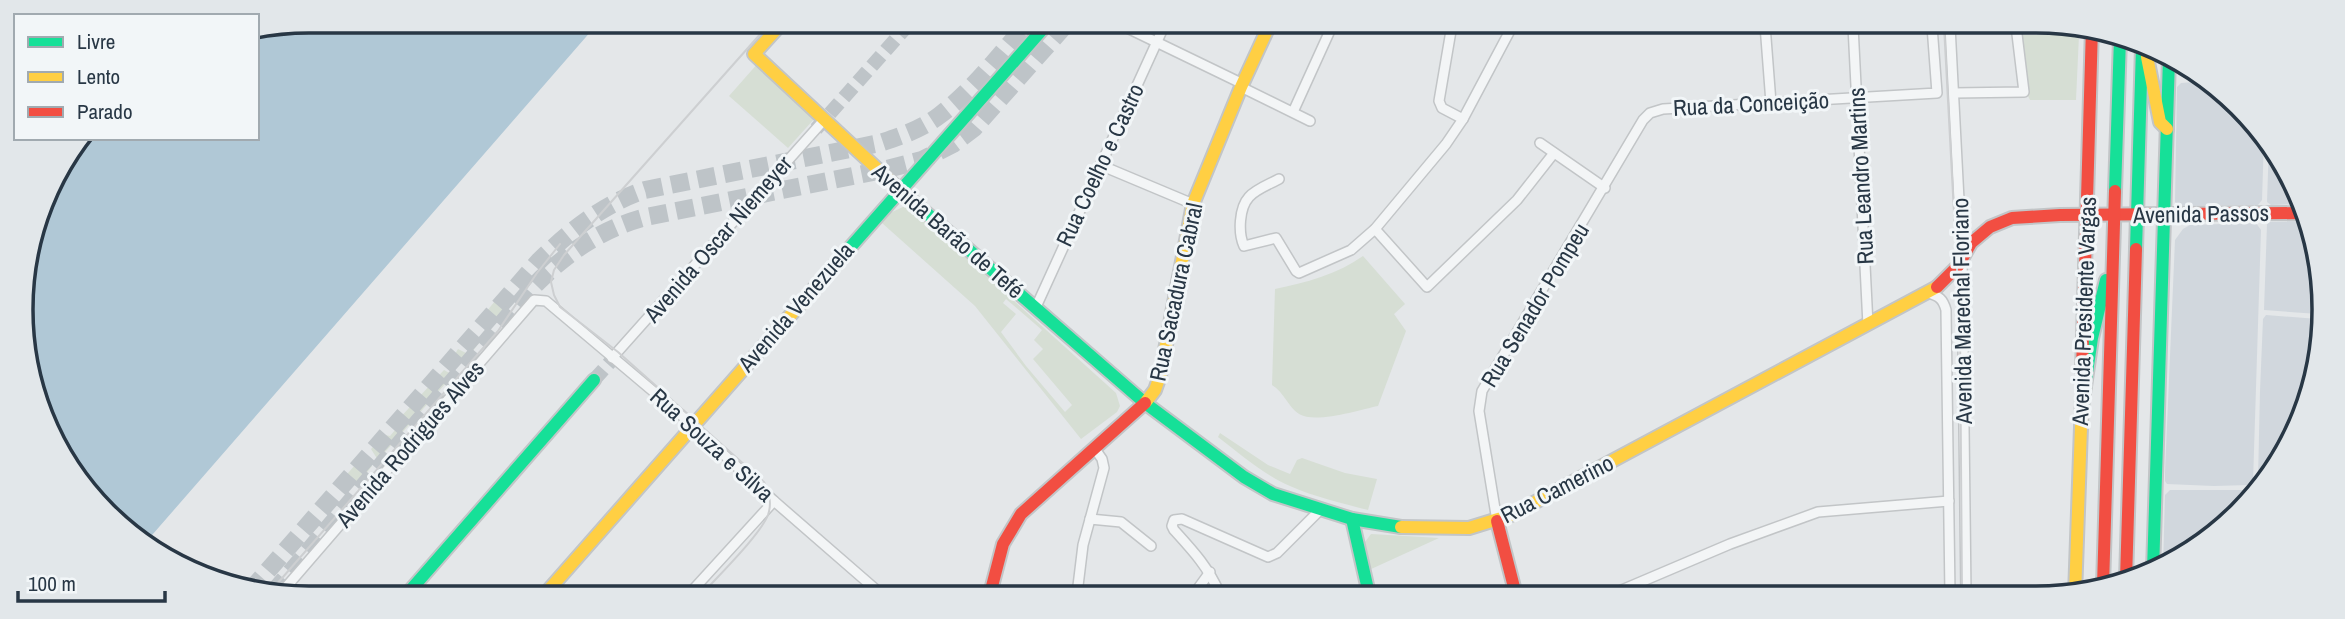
<svg xmlns="http://www.w3.org/2000/svg" width="2345" height="619" font-family="'Archivo Narrow',sans-serif">
<style>
.built{fill:#d1d7dd}
.green{fill:#d6ded4;fill-rule:evenodd}
.water{fill:#b0c8d6}
.lines{fill:none;stroke-linecap:round;stroke-linejoin:round}
.primary-tunnel{stroke:#bec4c8;stroke-width:14;stroke-dasharray:14 7;stroke-linecap:butt}
.highway-tunnel{stroke:#bec4c8;stroke-width:18;stroke-dasharray:18 9;stroke-linecap:butt}
.street-casing{stroke:#c2c5c7;stroke-width:12}
.fast-casing{stroke:#c2c5c7;stroke-width:16}
.slow-casing{stroke:#c2c5c7;stroke-width:16}
.jam-casing{stroke:#c2c5c7;stroke-width:16}
.street{stroke:#f3f5f6;stroke-width:9}
.fast{stroke:#16e098;stroke-width:12}
.slow{stroke:#ffcf43;stroke-width:12}
.jam{stroke:#f24e42;stroke-width:12}
.tram{stroke:#cdcfd1;stroke-width:2}
.labels{text-anchor:middle;stroke-width:6;stroke-linejoin:round;paint-order:stroke}
.street-label{font-size:23px;fill:#283745;stroke:#f2f6f8}
.rim{fill:none;stroke:#283745;stroke-width:3.5}
</style>
<rect width="100%" height="100%" fill="#e4e7e9"/>
<g class="built">
<path d="M2207 81 2264 138 2262 200 2258 205 2181 206 2175 202 2177 87 2181 83Z"/>
<path d="M2269 143 2275 149 2298 204 2271 205 2267 202Z"/>
<path d="M2305 221 2318 253V314L2264 310 2267 224 2270 222Z"/>
<path d="M2256 223 2261 230 2253 482 2249 485 2214 486 2167 484 2165 481V472L2175 240 2183 229 2190 225Z"/>
<path d="M2266 315 2318 319 2319 365 2286 453 2262 483 2258 480 2260 391 2263 319Z"/>
<path d="M2170 490H2250L2253 493 2226 526 2163 568 2165 495Z"/>
</g>
<g class="green">
<path d="M2020 35H2079L2076 100H2030L2026 92Z"/>
<path d="M759 62 815 118 788 148 729 96Z"/>
<path d="M905 206 910 207 1116 393 1120 406 1117 412 1081 439 975 306 882 223 890 213ZM1006 299 1042 330 1034 340 1043 349 1033 359 1072 405 1065 412 1026 366 1001 332 1016 314 1003 303Z"/>
<path d="M1363 256 1405 304 1394 314 1406 331 1378 406C1359 410 1315 424 1299 414 1288 407 1284 392 1272 385L1275 289C1305 283 1338 274 1363 256Z"/>
<path d="M504 290 510 292 512 295 508 307 463 363 459 362 455 354 458 349 466 353 493 323 486 312Z"/>
<path d="M444 370 453 375 378 460 371 449 385 435 390 436 401 423 397 421Z"/>
<path d="M1220 433 1268 465 1290 474 1297 460 1302 458 1345 473 1377 479 1368 510C1341 503 1315 497 1290 486 1264 475 1240 454 1218 437Z"/>
<path d="M362 457 372 466 356 486 342 480Z"/>
<path d="M1371 534 1439 538 1369 570 1362 546Z"/>
</g>
<path class="water" d="M310 21 599 22 146 542 80 485 31 385 22 290 51 182 84 138H257V31Z"/>
<g class="lines">
<g class="primary-tunnel">
<path d="M816 129 910 23"/>
<path d="M594 380 622 349"/>
</g>
<g class="highway-tunnel">
<path d="M250 591 539 261C570 231 603 204 645 190L880 143C901 136 922 129 940 115 973 90 1000 54 1028 23"/>
<path d="M273 593 534 286C566 253 601 229 646 217L883 170 922 160 953 144 974 128 1067 23"/>
</g>
<defs>
<g id="street">
<path d="M1117 23 1243 84"/>
<path d="M1452 25 1439 101 1442 108 1463 119"/>
<path d="M1765 25 1771 103"/>
<path d="M1853 26 1868 325"/>
<path d="M1950 26 1962 258 1966 595"/>
<path d="M1241 87 1310 121"/>
<path d="M1954 93 2024 92 2016 26"/>
<path d="M1293 112 1333 24"/>
<path d="M1540 143 1605 188"/>
<path d="M1100 165 1193 204"/>
<path d="M1279 179C1270 184 1256 189 1249 197 1239 208 1238 233 1244 246L1276 238 1296 271 1299 273 1351 250 1375 229 1446 144 1463 119 1513 25"/>
<path d="M1375 229 1427 287 1517 200 1554 153"/>
<path d="M1928 293C1939 296 1943 299 1946 310L1950 595"/>
<path d="M1036 307 1165 24"/>
<path d="M612 358 824 120"/>
<path d="M1090 519 1121 522 1151 546"/>
<path d="M1497 521 1479 411 1482 391 1643 120 1650 113 1663 109 1937 93 1932 26"/>
<path d="M281 593 534 300 546 301 680 414 774 501 881 594"/>
<path d="M690 593 774 501"/>
<path d="M1077 594 1083 545 1104 468 1102 459 1095 449"/>
<path d="M1194 594 1210 572"/>
<path d="M1220 594C1208 567 1194 552 1174 530L1172 526 1174 520 1182 519 1268 557 1277 553 1320 510"/>
<path d="M1610 595 1730 544 1818 512 1949 501"/>
</g>
<g id="fast">
<path d="M900 190 1145 403 1244 477 1273 494 1352 519 1401 527"/>
<path d="M2115 191 2120 38"/>
<path d="M2136 249 2142 47"/>
<path d="M803 301 1048 23"/>
<path d="M2082 407 2092 338 2106 280"/>
<path d="M1352 519 1369 594"/>
<path d="M2153 571 2169 58"/>
<path d="M408 593 594 380"/>
</g>
<g id="slow">
<path d="M783 22 754 54 900 190"/>
<path d="M2147 57 2160 122 2167 129"/>
<path d="M1145 403 1155 390 1160 376 1193 204 1241 87 1270 24"/>
<path d="M1401 527 1469 528 1511 515 1937 287"/>
<path d="M546 593 803 301"/>
<path d="M2075 595 2082 399"/>
</g>
<g id="jam">
<path d="M1937 287 1958 266 1971 243 1990 227 2012 218 2060 215 2302 213"/>
<path d="M2082 371 2092 27"/>
<path d="M1497 521 1516 595"/>
<path d="M2126 580 2136 249"/>
<path d="M2103 586 2115 191"/>
<path d="M990 594 1003 544 1021 514 1145 403"/>
</g>
</defs>
<use href="#street" class="street-casing"/>
<use href="#fast" class="fast-casing"/>
<use href="#slow" class="slow-casing"/>
<use href="#jam" class="jam-casing"/>
<use href="#street" class="street"/>
<use href="#fast" class="fast"/>
<use href="#slow" class="slow"/>
<use href="#jam" class="jam"/>
<g class="tram">
<path d="M1944 26 1960 325 1962 595"/>
<path d="M269 593 498 331 537 273 560 244"/>
<path d="M703 593C719 575 760 535 768 515 772 503 770 493 764 482L618 352 560 307 554 295 551 282 554 270 564 255 771 22"/>
</g>
</g>
<g class="labels">
<g class="street-label">
<text transform="translate(1751 104) rotate(-3)" y="8">Rua da Conceição</text>
<text transform="translate(1100 165) rotate(-65)" y="8">Rua Coelho e Castro</text>
<text transform="translate(1861 176) rotate(-93)" y="8">Rua Leandro Martins</text>
<text transform="translate(2201 214) rotate(-1)" y="8">Avenida Passos</text>
<text transform="translate(948 231) rotate(41)" y="8">Avenida Barão de Tefé</text>
<text transform="translate(718 239) rotate(-49)" y="8">Avenida Oscar Niemeyer</text>
<text transform="translate(1176 292) rotate(-78)" y="8">Rua Sacadura Cabral</text>
<text transform="translate(1535 305) rotate(-59)" y="8">Rua Senador Pompeu</text>
<text transform="translate(796 307) rotate(-49)" y="8">Avenida Venezuela</text>
<text transform="translate(1962 311) rotate(-91)" y="8">Avenida Marechal Floriano</text>
<text transform="translate(2084 311) rotate(-88)" y="8">Avenida Presidente Vargas</text>
<text transform="translate(410 444) rotate(-49)" y="8">Avenida Rodrigues Alves</text>
<text transform="translate(712 445) rotate(42)" y="8">Rua Souza e Silva</text>
<text transform="translate(1557 489) rotate(-27)" y="8">Rua Camerino</text>
</g>
</g>
<path d="M0 0H2345V619H0ZM309 33H2036A276 276 0 0 1 2312 309V310A276 276 0 0 1 2036 586H309A276 276 0 0 1 33 310V309A276 276 0 0 1 309 33Z" fill="#e2e7ea" fill-rule="evenodd"/>
<path class="rim" d="M309 33H2036A276 276 0 0 1 2312 309V310A276 276 0 0 1 2036 586H309A276 276 0 0 1 33 310V309A276 276 0 0 1 309 33Z"/>
<rect x="14" y="14" width="245" height="126" fill="#f2f6f8" stroke="#a1aab0" stroke-width="2"/>
<rect x="28" y="37" width="35" height="10" fill="#16e098" stroke="#a1aab0" stroke-width="2"/>
<text x="77" y="49" font-size="21" fill="#283745">Livre</text>
<rect x="28" y="72" width="35" height="10" fill="#ffcf43" stroke="#a1aab0" stroke-width="2"/>
<text x="77" y="84" font-size="21" fill="#283745">Lento</text>
<rect x="28" y="107" width="35" height="10" fill="#f24e42" stroke="#a1aab0" stroke-width="2"/>
<text x="77" y="119" font-size="21" fill="#283745">Parado</text>
<path d="M18 591v10h147v-10" fill="none" stroke="#283745" stroke-width="3.5"/>
<text x="28" y="591" font-size="21" fill="#283745" stroke="#f2f6f8" stroke-width="5" paint-order="stroke">100 m</text>
</svg>
